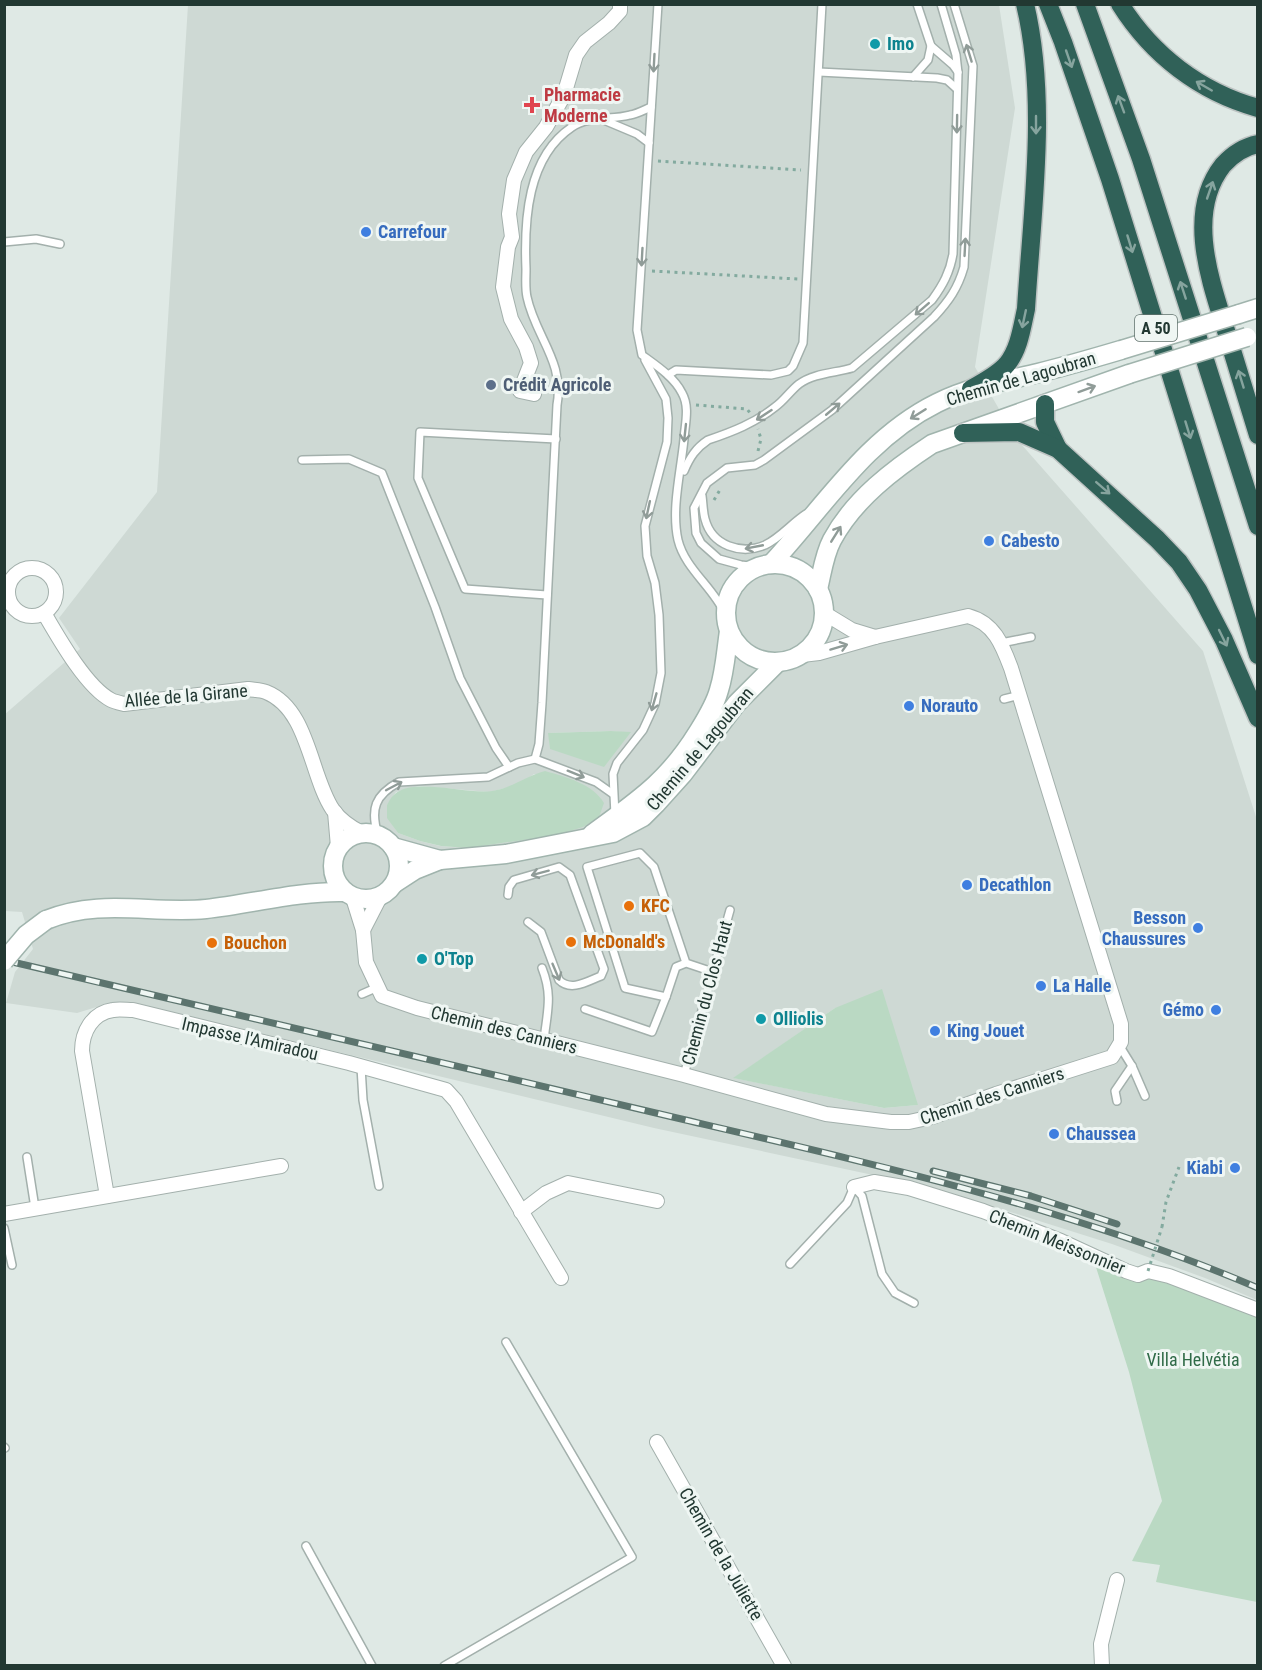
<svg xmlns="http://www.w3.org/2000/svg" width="1262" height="1670" font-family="'Roboto Condensed',sans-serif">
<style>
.built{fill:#ced9d4;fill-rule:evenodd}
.green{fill:#bad9c3}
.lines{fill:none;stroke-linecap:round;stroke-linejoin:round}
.lane-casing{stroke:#a3b0ac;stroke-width:10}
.street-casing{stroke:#a3b0ac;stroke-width:16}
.secondary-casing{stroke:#a0b4ad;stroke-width:21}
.highway-casing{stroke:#bdc3c2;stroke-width:21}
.path{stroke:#83aa9f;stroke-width:3;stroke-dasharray:3 4.5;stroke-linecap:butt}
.lane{stroke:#fff;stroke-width:7}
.street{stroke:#fff;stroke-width:14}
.secondary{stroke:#fff;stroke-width:18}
.highway{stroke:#306158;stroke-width:18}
.rail-casing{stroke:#5c746e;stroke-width:7}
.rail{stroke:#eff6f3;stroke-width:4.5;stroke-dasharray:14;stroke-linecap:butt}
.secondary-bridge-casing{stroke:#a0b4ad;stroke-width:21;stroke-linecap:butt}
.path-bridge{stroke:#83aa9f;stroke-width:3;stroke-dasharray:3 4.5;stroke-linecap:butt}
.secondary-bridge{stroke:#fff;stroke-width:18}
.oneway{stroke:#909c98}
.oneway2{stroke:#86a49e}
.culture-dot{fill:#0f9aa8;stroke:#eff6f3;stroke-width:2}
.health-dot{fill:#e0444e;stroke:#eff6f3;stroke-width:2}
.shop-dot{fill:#3f7fe0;stroke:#eff6f3;stroke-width:2}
.service-dot{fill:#5c6f8a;stroke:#eff6f3;stroke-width:2}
.food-dot{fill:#e8710a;stroke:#eff6f3;stroke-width:2}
.labels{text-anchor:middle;stroke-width:6;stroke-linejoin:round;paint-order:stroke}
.shield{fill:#eff6f3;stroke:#60716c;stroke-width:1.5}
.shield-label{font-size:16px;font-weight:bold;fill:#223832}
.culture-label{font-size:18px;font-weight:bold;fill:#0d838f;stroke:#eff6f3;text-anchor:start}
.health-label{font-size:18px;font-weight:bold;fill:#be3a42;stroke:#eff6f3;text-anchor:start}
.shop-label{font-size:18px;font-weight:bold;fill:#366cbe;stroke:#eff6f3;text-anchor:start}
.street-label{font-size:18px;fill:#223832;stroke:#eff6f3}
.service-label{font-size:18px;font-weight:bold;fill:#4e5e75;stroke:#eff6f3;text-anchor:start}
.food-label{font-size:18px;font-weight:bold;fill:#c56008;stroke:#eff6f3;text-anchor:start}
.park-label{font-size:18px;fill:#306b48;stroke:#eff6f3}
</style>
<rect width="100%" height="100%" fill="#dfe9e5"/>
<path class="built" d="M188 5H999L1015 108 975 367 1015 437 1203 651 1257 820V1300L1205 1278 1112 1244 1017 1214 915 1184 654 1128 139 1004 103 1005 77 1013 6 1003 15 972 33 949 22 912 5 911 4 715 80 649 59 618 157 492ZM611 731 631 733 550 749 549 733ZM534 774 561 776 583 786 511 841 468 848 440 846 420 841 398 833 388 818 387 805 396 792 419 786 489 792 510 787 523 782ZM835 1008 918 1105 884 1108 734 1078Z"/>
<g class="green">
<path d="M611 731 631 732 604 767 550 749 548 733Z"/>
<path d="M545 771C566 777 593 784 604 803L599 817 583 827 557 835 468 848 441 846 420 841 398 833 387 818V805C389 801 392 796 395 794 414 777 468 795 492 791 512 788 526 776 545 771Z"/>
<path d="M882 989 918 1105 884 1108 733 1078 835 1008Z"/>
<path d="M1095 1264 1153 1274 1257 1314V1602L1156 1582 1160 1565 1132 1561 1162 1501 1129 1372Z"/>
</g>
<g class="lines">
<defs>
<g id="lane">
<path d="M658 4 637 330 642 355C657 366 674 377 682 393 690 407 685 424 684 439 681 471 671 509 678 540 685 569 714 588 725 614"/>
<path d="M917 4 931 46 953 65 958 72"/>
<path d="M819 72 937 78 947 80 957 89"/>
<path d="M913 77 928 60 931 46"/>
<path d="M606 121 637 134 649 143"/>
<path d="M4 242 36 239 60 244"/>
<path d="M668 375 676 370 771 375 788 371 793 366 803 343 822 4"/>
<path d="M302 460 349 459 382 473 435 607 460 678 496 748 509 767"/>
<path d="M684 471C690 457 696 448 708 440 732 432 755 423 775 407 784 401 790 391 799 384 814 373 835 373 852 368L932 300C943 285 950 272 953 254L958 73 956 55 941 4"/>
<path d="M702 496C703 503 703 512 705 519 712 546 741 555 765 545 780 538 792 523 806 514"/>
<path d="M758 567 741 565 719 559 701 543 696 533 694 508 707 483 727 468 755 465 764 460 832 410 934 317C949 301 958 288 964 267L973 66 954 4"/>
<path d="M547 595 465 589 418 478 420 432 556 439"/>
<path d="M1001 643 1031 637"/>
<path d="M1004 699 1020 695"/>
<path d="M535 759 539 744 542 703 557 405C565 362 535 336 527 297 525 288 526 278 526 269 524 221 527 157 572 127 588 116 612 120 630 115 637 114 644 110 651 107"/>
<path d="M615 815 613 774 617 763 643 730 655 704 661 673 659 615 655 583 647 556 645 526 667 442 668 418 666 399 645 360"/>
<path d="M378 835C370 809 375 795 399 782L488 777 518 763 535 759 596 782 613 794"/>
<path d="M508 895 509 887 514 880 559 867 570 875 604 969 601 976C588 981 571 992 559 980L541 932 528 922"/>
<path d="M686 963 654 867 640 853 587 867 625 988 666 997 676 967 686 963 713 972"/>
<path d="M542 968C553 996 547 1012 544 1040"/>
<path d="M362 994 378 987"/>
<path d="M585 1009 652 1032 666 997"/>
<path d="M1119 1045 1132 1066 1145 1096"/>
<path d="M361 1067 363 1100 379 1186"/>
<path d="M684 1075 730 910"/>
<path d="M1117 1101 1115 1091 1132 1066"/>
<path d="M27 1157 35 1208"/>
<path d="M4 1228 12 1265"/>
<path d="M790 1264 847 1203 854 1187 862 1196 882 1274 895 1293 914 1303"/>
<path d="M4 1447 5 1448"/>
<path d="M306 1546 372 1666"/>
<path d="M444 1666 632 1557 506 1342"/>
</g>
<g id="street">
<path d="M534 394 520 391 531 363 526 347 511 319 503 287 508 247 512 237 509 214 514 180 526 152 546 127 564 95 576 55 585 42 609 23 620 11V4"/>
<circle cx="32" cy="592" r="24"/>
<path d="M44 613C58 637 86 687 111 700 115 702 120 703 124 704L248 689C254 690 261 690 266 692 309 709 310 776 333 810 341 821 350 827 362 833"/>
<path d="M824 613 852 630 875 637"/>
<path d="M335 812 338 847"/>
<path d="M353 898 363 930 366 962 382 996 417 1008 684 1075 826 1114 891 1122H909L932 1117 996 1094 1112 1057 1121 1042V1024L1011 668C1002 644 994 623 968 616L875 637 819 653 802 655"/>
<path d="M363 930 380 897"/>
<path d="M854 1187 874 1182 909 1188 983 1211 1061 1241 1126 1271 1138 1275 1148 1271 1169 1276 1258 1310"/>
<path d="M107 1196 82 1051C82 1032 92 1013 113 1010 119 1009 127 1010 133 1010L349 1063 446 1090 456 1101 561 1278"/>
<path d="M521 1212 546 1193 568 1183 657 1201"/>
<path d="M4 1214 281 1166"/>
<path d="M657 1442 784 1666"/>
<path d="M1102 1666 1101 1644 1117 1580"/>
</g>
<g id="secondary">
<path d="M1239 314 1258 308"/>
<circle cx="775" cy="613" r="49"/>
<path d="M771 564C824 507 866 438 937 403 969 387 1004 381 1038 373 1066 366 1094 358 1121 350"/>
<path d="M818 589C822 573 824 555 832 540 854 499 894 469 932 444L1129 374"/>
<circle cx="366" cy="866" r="33"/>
<path d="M592 834C637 801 668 781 698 732 706 719 715 705 719 690 725 671 726 651 729 631"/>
<path d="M393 847 440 860 506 854 613 833 643 817 656 804 683 774 737 703 777 663"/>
<path d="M395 883 415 870 440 860"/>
<path d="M46 920C100 898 150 914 206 909 252 904 297 891 344 892"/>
</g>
<g id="highway">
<path d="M1048 4 1063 42 1110 179 1258 655"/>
<path d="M1085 4 1141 159 1258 526"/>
<path d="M1120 4C1152 55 1200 92 1258 108"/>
<path d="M1258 144C1243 147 1233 154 1223 165 1182 217 1215 292 1231 347 1240 376 1249 406 1258 435"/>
<path d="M971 389C983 382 998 375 1007 364 1019 350 1022 327 1026 309 1032 211 1048 100 1025 4"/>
<path d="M1045 404V422L1058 449"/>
<path d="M963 433 1019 432 1058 449 1157 539 1179 562 1198 590 1224 640 1258 718"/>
</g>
</defs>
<use href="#lane" class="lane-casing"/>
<use href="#street" class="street-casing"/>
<use href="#secondary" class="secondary-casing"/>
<use href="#highway" class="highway-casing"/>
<g class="path">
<path d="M658 161 801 170"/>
<path d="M652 271 798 279"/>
<path d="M696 405 747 409 750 413"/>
<path d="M758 451 761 439 758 429"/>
<path d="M714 500 721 488"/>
<path d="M1162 1227 1166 1202 1179 1167"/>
</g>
<use href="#lane" class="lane"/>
<use href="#street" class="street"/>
<use href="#secondary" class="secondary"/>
<use href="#highway" class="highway"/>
<defs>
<g id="rail">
<path d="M4 960C229 1013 453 1065 677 1118 874 1164 1071 1208 1258 1288"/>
<path d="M933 1171 1031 1196 1117 1224"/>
</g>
</defs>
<use href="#rail" class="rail-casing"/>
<use href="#rail" class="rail"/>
<defs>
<g id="secondary-bridge">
<path d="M1121 350 1239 314"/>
<path d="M1129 374 1247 337"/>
<path d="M4 961 26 935 46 920"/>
</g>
</defs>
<use href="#secondary-bridge" class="secondary-bridge-casing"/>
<path class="path-bridge" d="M1148 1271 1162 1227"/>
<use href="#secondary-bridge" class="secondary-bridge"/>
</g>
<defs><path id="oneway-shaft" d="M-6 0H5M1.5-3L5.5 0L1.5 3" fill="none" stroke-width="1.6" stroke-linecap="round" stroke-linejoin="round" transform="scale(1.5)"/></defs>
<g class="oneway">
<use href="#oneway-shaft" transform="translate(969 53) rotate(-107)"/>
<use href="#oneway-shaft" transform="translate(654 63) rotate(93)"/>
<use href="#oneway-shaft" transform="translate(957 124) rotate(91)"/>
<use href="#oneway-shaft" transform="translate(965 247) rotate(-87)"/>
<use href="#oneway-shaft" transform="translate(642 257) rotate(93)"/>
<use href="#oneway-shaft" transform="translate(922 309) rotate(139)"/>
<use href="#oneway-shaft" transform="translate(1087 389) rotate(-20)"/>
<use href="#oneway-shaft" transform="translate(833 409) rotate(-40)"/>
<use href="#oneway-shaft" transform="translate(918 414) rotate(148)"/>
<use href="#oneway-shaft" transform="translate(764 415) rotate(147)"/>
<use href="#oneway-shaft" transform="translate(685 433) rotate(96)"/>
<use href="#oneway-shaft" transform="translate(648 510) rotate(102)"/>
<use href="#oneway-shaft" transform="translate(836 534) rotate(-58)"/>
<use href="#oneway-shaft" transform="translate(754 547) rotate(169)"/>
<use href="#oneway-shaft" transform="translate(839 647) rotate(-17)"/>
<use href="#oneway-shaft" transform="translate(654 702) rotate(106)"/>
<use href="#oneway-shaft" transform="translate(576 774) rotate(22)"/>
<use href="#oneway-shaft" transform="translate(394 786) rotate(-28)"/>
<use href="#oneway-shaft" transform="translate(540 873) rotate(165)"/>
<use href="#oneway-shaft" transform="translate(556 972) rotate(67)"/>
</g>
<g class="oneway2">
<use href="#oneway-shaft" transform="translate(1069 59) rotate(71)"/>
<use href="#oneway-shaft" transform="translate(1204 86) rotate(-150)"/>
<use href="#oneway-shaft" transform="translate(1121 104) rotate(-110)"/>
<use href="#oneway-shaft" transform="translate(1036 125) rotate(90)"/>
<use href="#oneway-shaft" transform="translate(1210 190) rotate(-71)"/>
<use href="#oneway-shaft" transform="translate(1130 244) rotate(73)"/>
<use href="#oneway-shaft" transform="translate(1183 290) rotate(-108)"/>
<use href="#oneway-shaft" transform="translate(1024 319) rotate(102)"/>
<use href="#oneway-shaft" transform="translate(1241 379) rotate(-107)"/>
<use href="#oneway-shaft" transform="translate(1188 430) rotate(73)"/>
<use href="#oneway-shaft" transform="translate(1103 488) rotate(41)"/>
<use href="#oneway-shaft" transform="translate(1223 638) rotate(64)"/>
</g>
<g class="culture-dot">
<circle cx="875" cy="44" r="6"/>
<circle cx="422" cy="959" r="6"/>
<circle cx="761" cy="1019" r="6"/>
</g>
<path class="health-dot" d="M529 96h6v6h6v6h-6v6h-6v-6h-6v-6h6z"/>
<g class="shop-dot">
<circle cx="366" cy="232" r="6"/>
<circle cx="989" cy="541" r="6"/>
<circle cx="909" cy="706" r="6"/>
<circle cx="967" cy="885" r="6"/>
<circle cx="1198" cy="928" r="6"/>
<circle cx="1041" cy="986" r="6"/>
<circle cx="1216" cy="1010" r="6"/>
<circle cx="935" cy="1031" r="6"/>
<circle cx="1054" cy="1134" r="6"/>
<circle cx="1235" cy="1168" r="6"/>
</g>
<circle class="service-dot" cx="491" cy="385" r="6"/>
<g class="food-dot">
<circle cx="629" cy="906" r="6"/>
<circle cx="571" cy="942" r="6"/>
<circle cx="212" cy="943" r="6"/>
</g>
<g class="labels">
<rect class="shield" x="1135" y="315" width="42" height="26" rx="4.5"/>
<g class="shield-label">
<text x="1156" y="334">A 50</text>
</g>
<g class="culture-label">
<text x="887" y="50">Imo</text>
<text x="434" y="965">O'Top</text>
<text x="773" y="1025">Olliolis</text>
</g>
<g class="health-label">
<text x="544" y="101">Pharmacie<tspan x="544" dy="21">Moderne</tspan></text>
</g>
<g class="shop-label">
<text x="378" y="238">Carrefour</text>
<text x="1001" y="547">Cabesto</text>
<text x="921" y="712">Norauto</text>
<text x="979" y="891">Decathlon</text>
<text x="1186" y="924" text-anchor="end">Besson<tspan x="1186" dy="21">Chaussures</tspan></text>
<text x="1053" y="992">La Halle</text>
<text x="1204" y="1016" text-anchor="end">Gémo</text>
<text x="947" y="1037">King Jouet</text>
<text x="1066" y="1140">Chaussea</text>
<text x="1223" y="1174" text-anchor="end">Kiabi</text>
</g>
<g class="street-label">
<text transform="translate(1021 379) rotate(-16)" y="6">Chemin de Lagoubran</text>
<text transform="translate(186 696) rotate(-5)" y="6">Allée de la Girane</text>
<text transform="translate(700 749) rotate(-50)" y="6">Chemin de Lagoubran</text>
<text transform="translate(707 993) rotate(-75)" y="6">Chemin du Clos Haut</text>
<text transform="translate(504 1030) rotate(14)" y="6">Chemin des Canniers</text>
<text transform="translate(250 1039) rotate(13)" y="6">Impasse l'Amiradou</text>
<text transform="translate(992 1096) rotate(-18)" y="6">Chemin des Canniers</text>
<text transform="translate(1057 1242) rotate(22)" y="6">Chemin Meissonnier</text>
<text transform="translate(721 1554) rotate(60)" y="6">Chemin de la Juliette</text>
</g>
<g class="service-label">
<text x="503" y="391">Crédit Agricole</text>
</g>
<g class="food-label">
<text x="641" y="912">KFC</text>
<text x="583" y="948">McDonald's</text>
<text x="224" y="949">Bouchon</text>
</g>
<g class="park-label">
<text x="1193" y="1366">Villa Helvétia</text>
</g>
</g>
<rect width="1262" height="1670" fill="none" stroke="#223832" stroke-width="12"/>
</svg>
